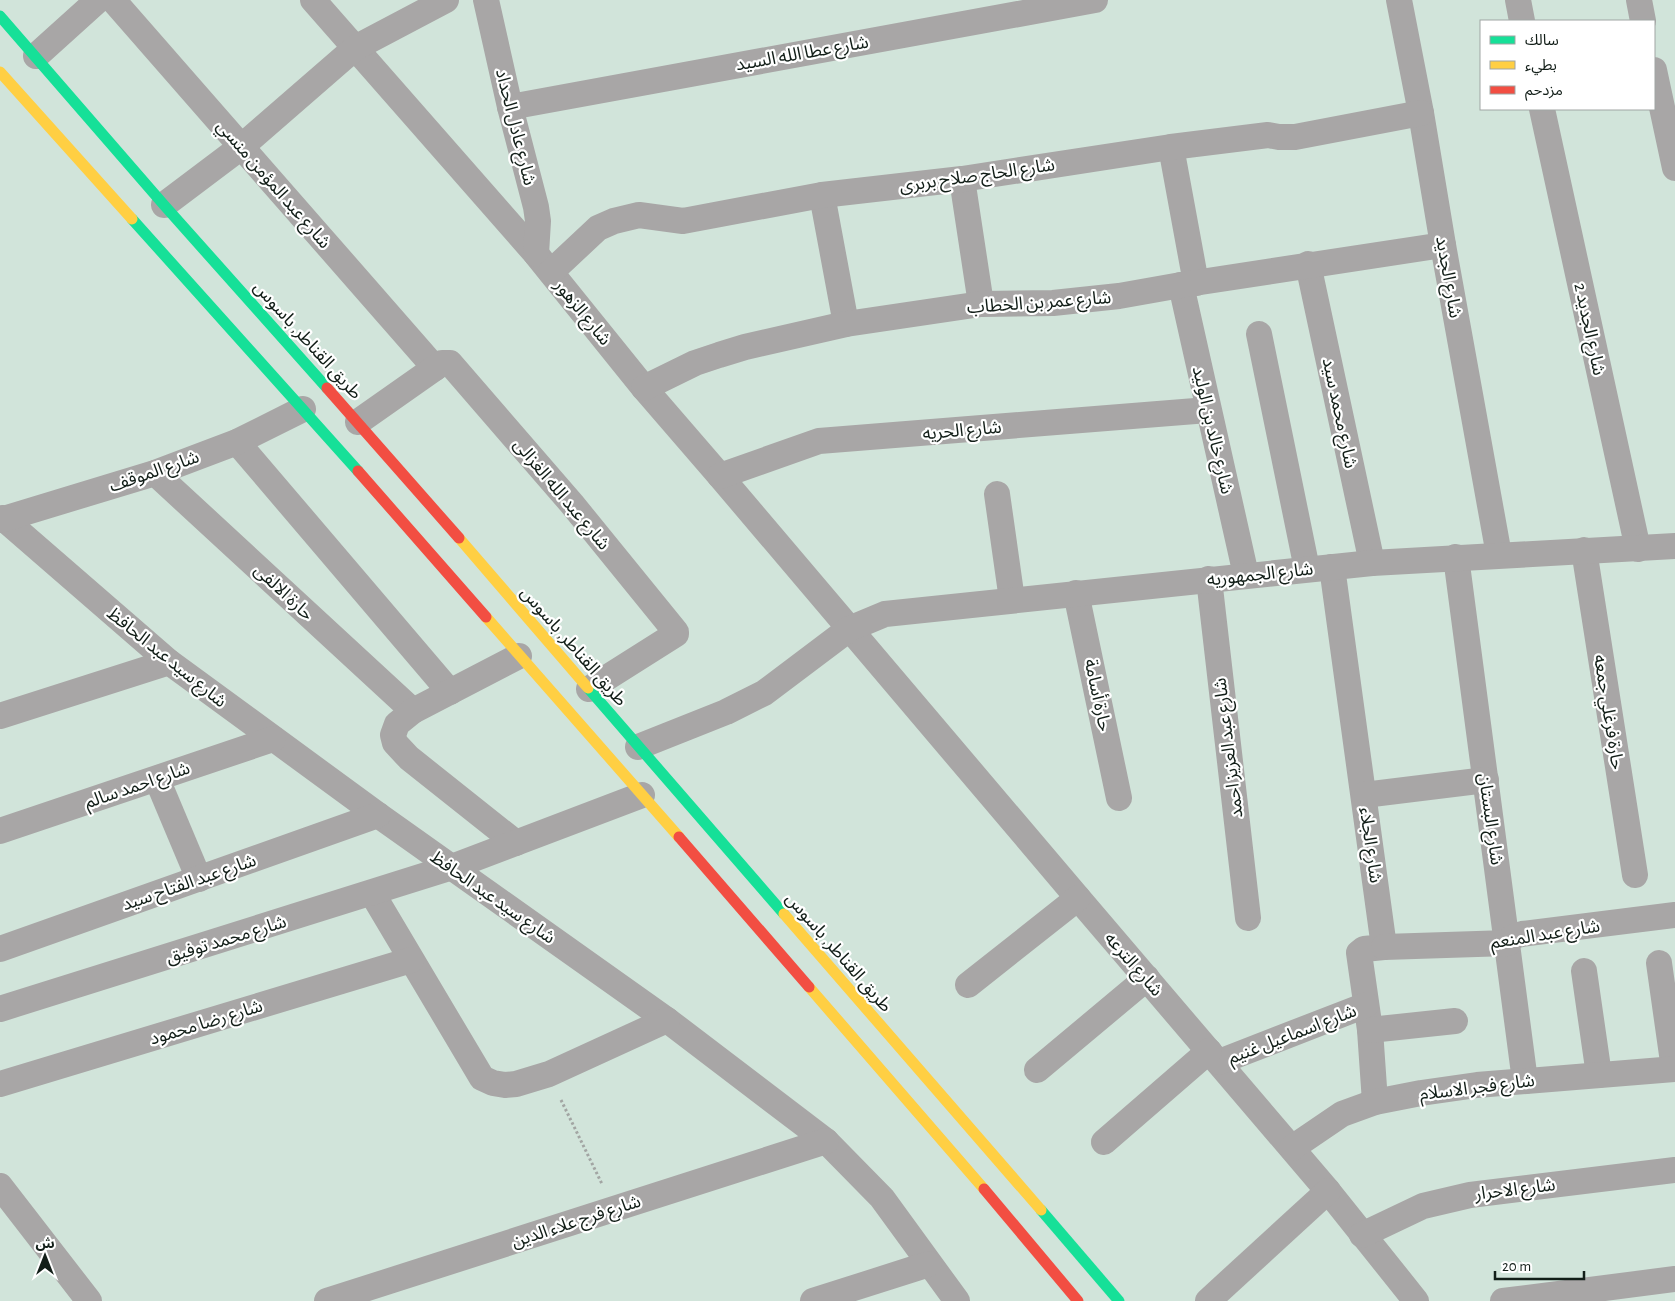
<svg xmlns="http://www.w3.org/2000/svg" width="1675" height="1301" font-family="'Alegreya Sans','Noto Sans Arabic',sans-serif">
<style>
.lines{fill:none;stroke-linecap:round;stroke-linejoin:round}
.path{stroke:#a2a5a3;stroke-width:3;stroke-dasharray:2.5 2.5;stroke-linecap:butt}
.street{stroke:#a8a6a6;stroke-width:26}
.fast{stroke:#16e098;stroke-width:11}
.slow{stroke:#ffcf43;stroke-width:11}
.jam{stroke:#f24e42;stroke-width:11}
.labels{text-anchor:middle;stroke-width:4.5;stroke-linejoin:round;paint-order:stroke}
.street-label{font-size:18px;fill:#121e18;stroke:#fff}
</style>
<rect width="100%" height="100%" fill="#d1e4da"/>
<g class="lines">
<path class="path" d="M561 1100 602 1184"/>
<g class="street">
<path d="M113 0 435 368"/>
<path d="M313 0 536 254 644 388 720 476 1078 898 1328 1191 1416 1301"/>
<path d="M486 0 510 107 536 207 538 221 536 254"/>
<path d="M1399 0 1421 113 1443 245 1499 555"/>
<path d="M1518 0 1522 21"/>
<path d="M1639 0 1643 21"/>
<path d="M36 56 98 0"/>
<path d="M1654 70 1675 168"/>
<path d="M510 107 1095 0"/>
<path d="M1542 109 1638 549"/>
<path d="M1171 147 1196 283"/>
<path d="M962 179 981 304"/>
<path d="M822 195 846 324"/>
<path d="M164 205 241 147 355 48 446 0"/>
<path d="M1308 264 1372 563"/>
<path d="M551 272 598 228 614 221 639 215 683 221 822 195 962 179 1171 147 1268 135 1279 137H1295L1421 113"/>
<path d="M1181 285 1246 575"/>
<path d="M1259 334 1307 569"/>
<path d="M644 388 695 363 719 355 745 347 846 324 981 304 1053 303 1119 296 1181 285 1443 245"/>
<path d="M358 422 442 363H450L572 504 676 632V634L589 689"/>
<path d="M237 442 450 692"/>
<path d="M155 473 413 711"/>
<path d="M720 476 819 441 1208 410"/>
<path d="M997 494 1012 600"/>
<path d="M3 518 169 662 378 815 667 1020 826 1141 882 1198 957 1301"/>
<path d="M0 520 155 473 237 442 303 409"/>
<path d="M1584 550 1635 875"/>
<path d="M1456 557 1525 1081"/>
<path d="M1332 567 1384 947 1364 949 1359 953 1370 1030 1375 1102"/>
<path d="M1209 579 1248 918"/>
<path d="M1076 593 1119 798"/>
<path d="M0 716 169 662"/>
<path d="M638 747 726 712 764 693 849 629 885 614 1372 563 1675 546"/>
<path d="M157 779 199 879"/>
<path d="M1364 795 1486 780"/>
<path d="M0 831 273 739"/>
<path d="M516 843 409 758 395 743 393 735 397 724 413 711 519 656"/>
<path d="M372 893 482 1078 493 1083 505 1085 516 1084 549 1074 667 1020"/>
<path d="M1384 947 1508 943C1511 937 1516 935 1522 934L1675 915"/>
<path d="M0 949 378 815"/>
<path d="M1659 963 1674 1069"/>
<path d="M1584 971 1599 1075"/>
<path d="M968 985 1078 898"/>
<path d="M0 1009 452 867 642 795"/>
<path d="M1370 1030 1455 1021"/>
<path d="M1219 1062 1366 1005"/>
<path d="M1037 1070 1147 978"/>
<path d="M0 1084 411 960"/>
<path d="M1104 1142 1209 1051"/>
<path d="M1292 1148 1342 1114 1375 1102 1421 1093 1477 1085 1675 1069"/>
<path d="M0 1186 89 1301"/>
<path d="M1362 1235 1423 1206 1470 1195 1675 1170"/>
<path d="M327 1301 826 1141"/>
<path d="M813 1301 929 1264"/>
<path d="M1208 1301 1328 1191"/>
<path d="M1503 1301 1675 1279"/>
</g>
<g class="fast">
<path d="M0 16 164 205 327 388"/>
<path d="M132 219 358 471"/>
<path d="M588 688 784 914"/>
<path d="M1041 1210 1119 1301"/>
</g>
<g class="slow">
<path d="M0 72 132 219"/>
<path d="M459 538 588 688"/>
<path d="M486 617 679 837"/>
<path d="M784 914 1041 1210"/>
<path d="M809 987 984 1189"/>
</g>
<g class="jam">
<path d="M327 388 459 538"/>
<path d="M358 471 486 617"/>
<path d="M679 837 809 987"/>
<path d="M984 1189 1078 1301"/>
</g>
</g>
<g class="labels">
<g class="street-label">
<text transform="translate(802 53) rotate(-10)" y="6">شارع عطا الله السيد</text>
<text transform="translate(516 127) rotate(76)" y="6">شارع عادل الحداد</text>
<text transform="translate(977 175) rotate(-8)" y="6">شارع الحاج صلاح بربرى</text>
<text transform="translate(274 184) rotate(49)" y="6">شارع عبد المؤمن منسي</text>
<text transform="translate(1449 277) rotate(80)" y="6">شارع الجديد</text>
<text transform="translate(1039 302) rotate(-4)" y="6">شارع عمر بن الخطاب</text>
<text transform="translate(583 312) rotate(51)" y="6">شارع الزهور</text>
<text transform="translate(1590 329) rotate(78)" y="6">شارع الجديد 2</text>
<text transform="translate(308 340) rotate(48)" y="6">طريق القناطر, باسوس</text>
<text transform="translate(1340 413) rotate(78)" y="6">شارع محمد سيد</text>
<text transform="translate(962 430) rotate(-5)" y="6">شارع الحريه</text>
<text transform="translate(1213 430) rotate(77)" y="6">شارع خالد بن الوليد</text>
<text transform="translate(154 471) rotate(-19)" y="6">شارع الموقف</text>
<text transform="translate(562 494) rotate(50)" y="6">شارع عبد الله الغزالى</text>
<text transform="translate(1260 574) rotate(-6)" y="6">شارع الجمهوريه</text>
<text transform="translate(284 592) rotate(43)" y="6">حارة الالفى</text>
<text transform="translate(574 646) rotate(49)" y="6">طريق القناطر, باسوس</text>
<text transform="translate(167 657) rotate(39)" y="6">شارع سيد عبد الحافظ</text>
<text transform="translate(1098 695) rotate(78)" y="6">حارة أسامة</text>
<text transform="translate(1609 712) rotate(81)" y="6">حارة فرغلي جمعه</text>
<text transform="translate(1228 748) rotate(-97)" y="6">شارع عبد العزيز احمد</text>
<text transform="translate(137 785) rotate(-19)" y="6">شارع احمد سالم</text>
<text transform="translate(1491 819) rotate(82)" y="6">شارع البستان</text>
<text transform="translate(1371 845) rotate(82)" y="6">شارع الجلاء</text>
<text transform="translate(189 882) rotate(-19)" y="6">شارع عبد الفتاح سيد</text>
<text transform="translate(493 897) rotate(35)" y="6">شارع سيد عبد الحافظ</text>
<text transform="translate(1545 934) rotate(-9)" y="6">شارع عبد المنعم</text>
<text transform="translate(226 939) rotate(-17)" y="6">شارع محمد توفيق</text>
<text transform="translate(839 952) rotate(49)" y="6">طريق القناطر, باسوس</text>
<text transform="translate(1134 964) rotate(49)" y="6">شارع الترعه</text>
<text transform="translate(206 1022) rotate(-17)" y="6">شارع رضا محمود</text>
<text transform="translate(1292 1034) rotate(-21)" y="6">شارع اسماعيل غنيم</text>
<text transform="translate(1477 1087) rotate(-7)" y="6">شارع فجر الاسلام</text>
<text transform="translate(1515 1189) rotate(-7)" y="6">شارع الاحرار</text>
<text transform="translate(576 1221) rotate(-18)" y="6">شارع فرج علاء الدين</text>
</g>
</g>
<rect x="1480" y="20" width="175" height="90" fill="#ffffff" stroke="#a0a5a3"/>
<rect x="1490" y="36" width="25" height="8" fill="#16e098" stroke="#a0a5a3"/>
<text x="1525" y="45" font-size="15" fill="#121e18">سالك</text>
<rect x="1490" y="61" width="25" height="8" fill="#ffcf43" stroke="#a0a5a3"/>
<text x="1525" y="70" font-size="15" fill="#121e18">بطيء</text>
<rect x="1490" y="86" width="25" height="8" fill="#f24e42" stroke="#a0a5a3"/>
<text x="1525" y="95" font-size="15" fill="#121e18">مزدحم</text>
<g transform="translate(45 1256)" stroke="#ffffff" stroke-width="4" paint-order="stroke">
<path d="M0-4L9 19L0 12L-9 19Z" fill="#121e18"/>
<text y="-8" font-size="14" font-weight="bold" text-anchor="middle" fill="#121e18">ش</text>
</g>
<path d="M1495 1271v8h89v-8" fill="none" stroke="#121e18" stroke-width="2.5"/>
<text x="1502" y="1271" font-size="15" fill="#121e18" stroke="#ffffff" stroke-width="4" paint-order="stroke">20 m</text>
</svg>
